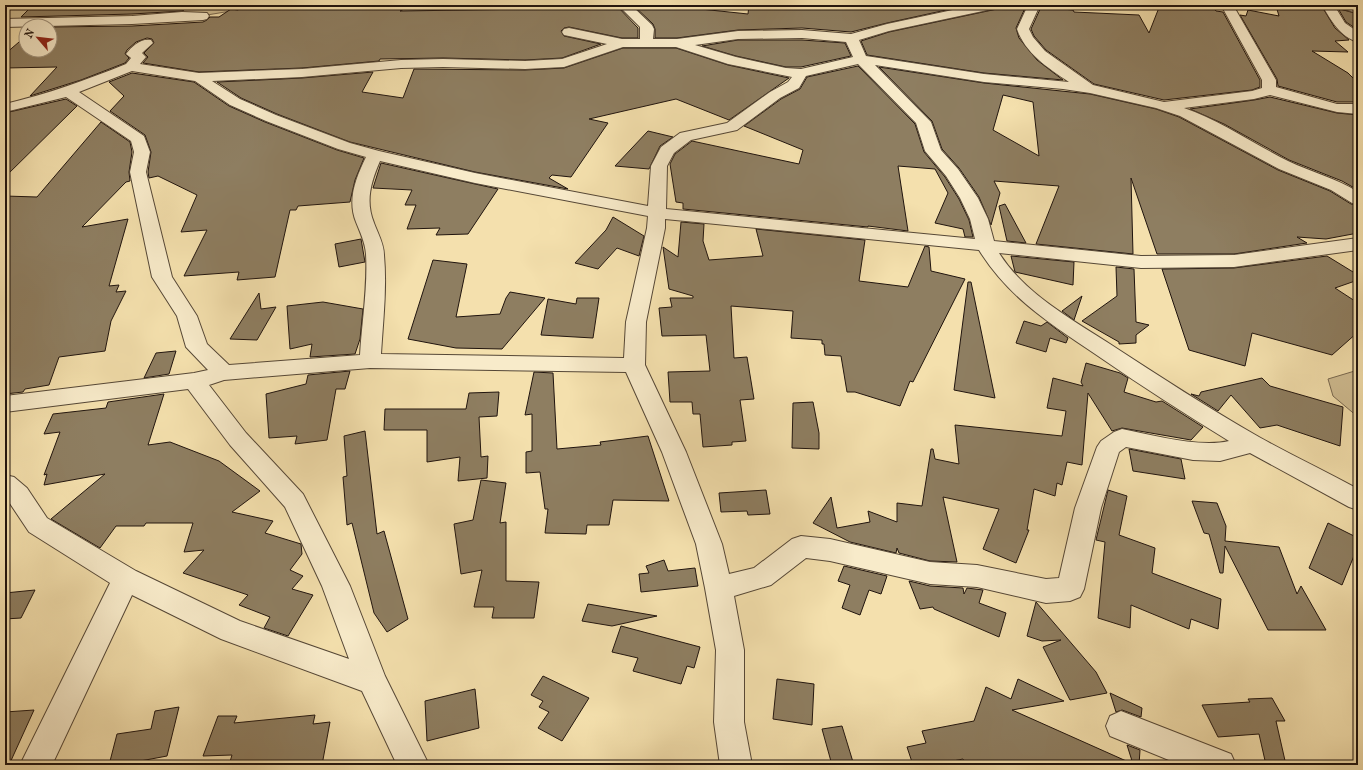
<svg xmlns="http://www.w3.org/2000/svg" width="1363" height="770" font-family="'IM FELL French Canon',serif">
<style>
.green{fill:#d0bd92;stroke:#786850}
.building{fill:#8e7e61;stroke:#20140e;fill-rule:evenodd}
.lines{fill:none;stroke-linecap:round;stroke-linejoin:round}
.minor-casing{stroke:#554736;stroke-width:2}
.minor{fill:#f8ebca;fill-rule:evenodd}
</style>
<rect width="100%" height="100%" fill="#f4e0ad"/>
<filter id="stains"><feTurbulence type="fractalNoise" baseFrequency=".005" numOctaves="4"/><feColorMatrix values="0 0 0 0 .2 0 0 0 0 .09 0 0 0 0 .02 0 0 0 .5 -.17"/></filter>
<radialGradient id="worn" r=".72"><stop offset=".6" stop-color="#630" stop-opacity="0"/><stop offset="1" stop-color="#630" stop-opacity=".3"/></radialGradient>
<g class="green">
<path d="M5 5H267L207 15 5 22Z"/>
<path d="M1358 370V417L1333 396 1328 379Z"/>
</g>
<g class="building">
<path d="M37 5H138L134 9 186 5 183 11 132 14 21 17 30 8H34Z"/>
<path d="M297 5H413L400 11 533 9 534 6 563 7 564 5H616L638 28V38H622L569 27 564 28 561 31 564 36 601 44 562 58 525 60 443 58 380 59 379 61 302 68 199 72 143 63 148 57 144 53 154 43 152 39 147 38 136 42 127 50 125 54 129 58 125 63 81 80 30 96 57 67 5 68V54L26 36V50H50V27L132 26 203 22 207 20 210 17H219L231 9 238 10 243 6 274 9 276 7 296 8Z"/>
<path d="M633 5H693L691 8 748 14 749 5H833L830 9 969 5 887 23 851 32 802 28 738 30 677 38H655V29L653 24Z"/>
<path d="M1000 5 1026 6 1016 28 1019 38 1037 60 1063 80 984 73 867 55 861 41 889 32 997 9Z"/>
<path d="M1160 5 1213 7 1216 11 1223 12 1260 80V87L1252 90 1164 100 1094 84 1046 50 1034 36 1031 29 1041 7 1073 10 1074 12 1139 15 1149 33Z"/>
<path d="M1295 5H1321L1335 28 1349 40 1335 41 1348 52 1312 51 1348 73 1358 83V102H1337L1278 86 1277 79 1240 15 1246 16 1248 10 1279 16 1276 6 1296 8Z"/>
<path d="M1336 5 1340 9 1358 14V30L1346 22Z"/>
<path d="M738 40H802L845 43 851 56 801 67H786L736 56 702 46Z"/>
<path d="M623 48H676L728 65 789 78 729 120 676 99 589 119 608 123 571 177 552 175 549 178 568 189 475 172 350 142 277 114 241 98 217 82 302 78 373 72 362 92 403 98 414 69 525 70 564 68Z"/>
<path d="M858 66 915 124 924 152 945 177 959 199 969 220 973 237H965L963 229 935 223 948 193 935 169 898 166 908 231 868 226V227L683 209V203L676 202 670 164 675 154 692 141 799 164 803 150 744 126 781 99 800 89 807 77Z"/>
<path d="M879 67 984 83 1090 94 1156 109 1179 117 1278 170 1330 191 1351 204 1358 205V233L1326 239 1297 237 1307 243 1234 254H1157L1131 178 1133 254 1036 244 1059 186 994 181 1000 193 991 225 979 197 959 168 942 149 932 121ZM1003 95 1033 102 1039 156 993 130Z"/>
<path d="M132 73 194 82 229 106 265 122 337 150 364 158 355 180 350 202 298 206 296 210H290L275 277 237 280 239 272 184 276 207 230 181 232 197 195 158 176 149 178 148 172 151 152 145 135 110 111 124 96 109 82Z"/>
<path d="M1270 97 1337 113 1358 115V190L1342 181 1289 160 1224 124 1190 109 1254 100Z"/>
<path d="M66 99 77 106 5 177V113Z"/>
<path d="M101 122 130 142 132 152 129 172 130 181 126 182 82 227 128 219 109 286 119 285 116 292 126 291 111 321 105 351 59 357 49 385 25 389 23 392 5 394V196L37 197Z"/>
<path d="M648 131 673 137 660 146 649 169 615 166Z"/>
<path d="M381 163 475 184 498 189 468 234 436 235 440 228 407 229 416 205H405L412 190 373 188Z"/>
<path d="M1005 204 1026 243 1007 241 999 206Z"/>
<path d="M613 217 644 236 639 256 617 248 598 269 575 263 606 230Z"/>
<path d="M681 222 704 224 703 241 709 260 763 256 756 229 865 240 859 281 908 287 925 246 929 247 931 271 965 279 913 382 910 381 900 406 855 392H847L841 356 825 355 824 344H822V340L791 338 793 311 731 306 734 358 747 357 754 399 740 400 746 441 732 442V445L703 447 700 414H693L692 402H670L668 372 710 371 706 335 662 336 659 308 672 307 670 298H693V296L669 289 663 247 678 257Z"/>
<path d="M361 239 365 262 339 267 335 244Z"/>
<path d="M1011 256 1074 262 1073 285 1015 272Z"/>
<path d="M1327 256 1358 275V280L1335 288 1358 303V332L1332 355 1252 333 1245 366 1189 350 1162 269 1234 268Z"/>
<path d="M433 260 467 264 456 317 500 314 506 298 510 292 545 298 502 349 456 348 408 339Z"/>
<path d="M1116 267 1134 269 1136 322 1149 325 1136 335V343L1119 344V342L1082 321 1117 296Z"/>
<path d="M968 282H971L995 398 954 390Z"/>
<path d="M259 293 261 309 276 307 257 340 230 339Z"/>
<path d="M1082 296 1074 320 1062 311Z"/>
<path d="M577 298H599L593 338 541 335 548 299 576 304Z"/>
<path d="M323 302 363 309 360 339 355 354 310 357 312 344 290 349 287 306Z"/>
<path d="M1024 321 1041 326 1047 322 1068 338 1066 343 1050 338 1046 352 1016 343Z"/>
<path d="M176 351 169 374 144 378 156 353Z"/>
<path d="M1086 363 1120 373 1128 378 1124 392 1156 402 1162 401 1203 427 1191 440 1122 428 1112 431 1088 393 1082 465 1067 462 1062 485 1057 483 1055 496 1034 489 1027 530H1029L1016 563 983 549 999 509 943 497 957 562 930 561 899 553 897 548 896 553 850 542 813 523 831 497 837 528 870 522 868 511 897 522V503L922 506 931 449H933L935 459 959 464 955 425 1062 436 1066 411 1047 408 1053 378 1083 386 1081 382Z"/>
<path d="M350 371 345 389H336L327 440 295 444 297 436 269 438 266 394 306 384 308 375Z"/>
<path d="M534 372 553 373 557 449 601 445 600 442 648 436 669 501 613 500 609 525H587L586 534 545 533 548 509H545L540 472 526 473V452L532 451V414L525 415Z"/>
<path d="M1262 378 1270 386 1343 407 1340 446 1277 425 1260 428 1231 395 1218 411 1191 394 1199 396 1201 392Z"/>
<path d="M499 392 497 416 479 417 481 457 488 456 487 478 458 481 460 457 427 462V430H384L385 409H466L469 393Z"/>
<path d="M164 394 148 445 170 442 219 461 260 491 232 512 273 521 265 533 301 544 302 554 290 570 303 576 292 589 313 595 288 636 264 628 270 617 239 605 248 595 183 573 204 550 184 552 193 523H146L144 526H116L100 548 51 519 105 474 44 485 47 474 44 475 60 432 44 434 53 414 106 408 108 402Z"/>
<path d="M813 402 819 433V449L792 448 793 403Z"/>
<path d="M365 431 377 534 384 531 408 619 387 632 374 613 352 523 347 525 343 477 347 476 344 436Z"/>
<path d="M1129 449 1181 459 1185 479 1133 471Z"/>
<path d="M481 480 506 483 500 523 506 522V581L539 582 534 618H492L494 607H474L482 570 461 574 454 524 473 520Z"/>
<path d="M766 490 770 514 748 515 747 511 721 512 719 493Z"/>
<path d="M1108 490 1127 496 1119 535 1155 548 1152 573 1221 599 1218 629 1191 619 1189 629 1131 605 1130 628 1098 618 1105 542 1096 540Z"/>
<path d="M1192 501 1217 503 1226 526 1225 541 1279 547 1297 594 1301 586 1326 630H1268L1225 546 1223 573H1220L1209 534 1204 533Z"/>
<path d="M1328 523 1358 538V546L1342 585 1309 568Z"/>
<path d="M664 560 668 571 695 568 698 586 641 592 639 574 649 573 646 566Z"/>
<path d="M844 566 887 576 881 594 869 590 860 615 842 608 850 585 838 581Z"/>
<path d="M909 581 930 586 963 588 964 594 967 588 983 590 979 603 1006 613 999 637 934 609 933 607 920 609Z"/>
<path d="M35 590 21 618 5 619V593Z"/>
<path d="M1036 602 1096 672 1107 693 1070 700 1043 647 1061 640 1042 641 1027 636Z"/>
<path d="M588 604 657 616 612 626 582 621Z"/>
<path d="M621 626 700 647 694 668 687 666 681 684 633 671 638 658 612 652Z"/>
<path d="M543 676 589 698 562 741 538 728 549 712 539 707 543 701 531 695Z"/>
<path d="M777 679 814 684 812 725 773 719Z"/>
<path d="M1018 679 1064 701 1012 710 1133 764 1127 745 1140 750 1139 765H966L963 759 933 765H913L907 747 926 743 922 731 974 721 986 687 1011 699Z"/>
<path d="M475 689 479 728 427 741 425 701Z"/>
<path d="M1110 693 1142 708 1141 717 1122 710 1116 712Z"/>
<path d="M1272 698 1285 721H1276L1286 765H1266L1259 734 1218 737 1202 705 1250 702 1248 699Z"/>
<path d="M179 707 167 756 119 765H109L117 734 151 729 155 711Z"/>
<path d="M34 710 9 765H5V712Z"/>
<path d="M315 715 313 724 330 722 322 765H229L232 755 203 756 218 716H237L234 723Z"/>
<path d="M842 726 853 762 832 765 822 729Z"/>
</g>
<g class="lines">
<defs>
<g id="minor">
<path d="M618 5H631L652 25 654 29 653 39H677L738 31 802 30 851 34 887 24 976 5H999L997 8 889 31 859 40 866 56 984 74 1069 82C1048 68 1025 53 1017 29L1028 5H1040L1029 29 1033 37 1045 51 1093 85 1164 102 1252 91 1262 88V80L1221 5H1233L1276 80V87L1337 104H1358V114L1337 112 1270 95 1254 99 1184 108C1218 119 1254 144 1288 161 1311 172 1336 178 1358 192V204L1352 203 1331 190 1279 169 1180 116 1156 108 1090 93 1063 89 984 82 875 65 931 122 941 150 958 169 978 198 988 219 994 241 1141 256 1234 255 1358 238V250L1234 267 1141 268 999 253C1025 294 1070 318 1110 344 1159 376 1208 408 1259 437 1291 455 1325 471 1358 489V510L1349 507 1250 453 1220 461 1193 460 1126 447 1119 452 1101 508 1084 589 1080 597 1070 601 1046 603 977 587 930 584 830 561 806 558 771 585 734 596 744 650V722L752 765H720L714 722 716 650 705 588 696 544 662 452 626 372 370 368 224 380 209 385 246 433 303 494 350 586 385 676 429 765H397L362 691 221 639 132 595 52 765H20L110 583 29 532 9 502 5 498V475L14 477 27 488 47 518 136 571 240 621 349 659 322 586 285 507 230 445 188 389 5 412V396L194 373 208 370 186 347 177 316 152 277 130 172 134 152 131 141 66 97 5 112V104C48 94 86 80 126 64L131 58 126 54C132 46 141 38 151 40L153 43 142 53 146 57 140 64 199 73 302 69 401 60 443 59 525 61 562 59 607 44 564 35 562 32 564 29 569 28 622 39H640V27ZM802 38 846 42 853 57 801 69 786 68 736 57 695 45 738 39ZM623 47H676L728 64 792 77 788 82 770 92 727 123 680 133 661 147 651 166 648 206 475 173 379 151 350 143 276 115 240 99 212 81 302 77 401 68 443 67 525 69 564 67ZM858 64 916 123 925 151 946 176 960 198 970 219 975 239 666 209 667 166 674 153 691 140 737 130 780 98 799 88 806 76ZM132 71 195 81 230 105 266 121 338 149 366 157C356 178 347 199 356 222 360 232 365 242 366 254 368 287 362 321 360 355L229 365 207 344 197 316 172 277 146 172 150 152 144 136 79 92ZM380 161 475 183 648 216 647 228 626 322 624 358 381 354C383 321 387 288 384 255 384 244 378 234 374 223 365 201 371 182 380 161ZM665 219 979 250C1010 300 1054 326 1101 358 1143 387 1185 414 1229 441 1199 448 1153 435 1122 429L1114 432 1101 441 1097 447 1075 508 1059 578 1046 579 977 565 930 562 830 539 801 536 792 539 754 568 729 574 722 544 686 452 645 365 646 322 665 228Z"/>
<path d="M1322 5H1334L1345 23 1358 32V42C1340 37 1331 20 1322 5Z"/>
<path d="M1338 5H1358V13L1340 8Z"/>
<path d="M182 12 207 13 209 16 207 19 203 20 132 24 5 27V19L132 16Z"/>
<path d="M1121 711 1231 754 1236 765H1181L1110 736 1106 726 1110 716Z"/>
</g>
</defs>
<use href="#minor" class="minor-casing"/>
<use href="#minor" class="minor"/>
</g>
<rect width="1363" height="770" fill="none" stroke="#f4e0ad" stroke-width="20"/>
<rect x="6" y="6" width="1351" height="758" fill="none" stroke="#20140e" stroke-width="2"/>
<rect x="10" y="10" width="1343" height="750" fill="none" stroke="#20140e"/>
<g transform="translate(38 38) rotate(298)"><circle r="19" fill="#f8ebca" stroke="#a2957f"/>
<path d="M0-3L7 15L0 10L-7 15Z" fill="#8f2418"/>
<text y="-6" font-size="11" font-weight="bold" text-anchor="middle" fill="#20140e">N</text>
</g>
<rect width="100%" height="100%" filter="url(#stains)"/>
<rect width="100%" height="100%" fill="url(#worn)"/>
</svg>
